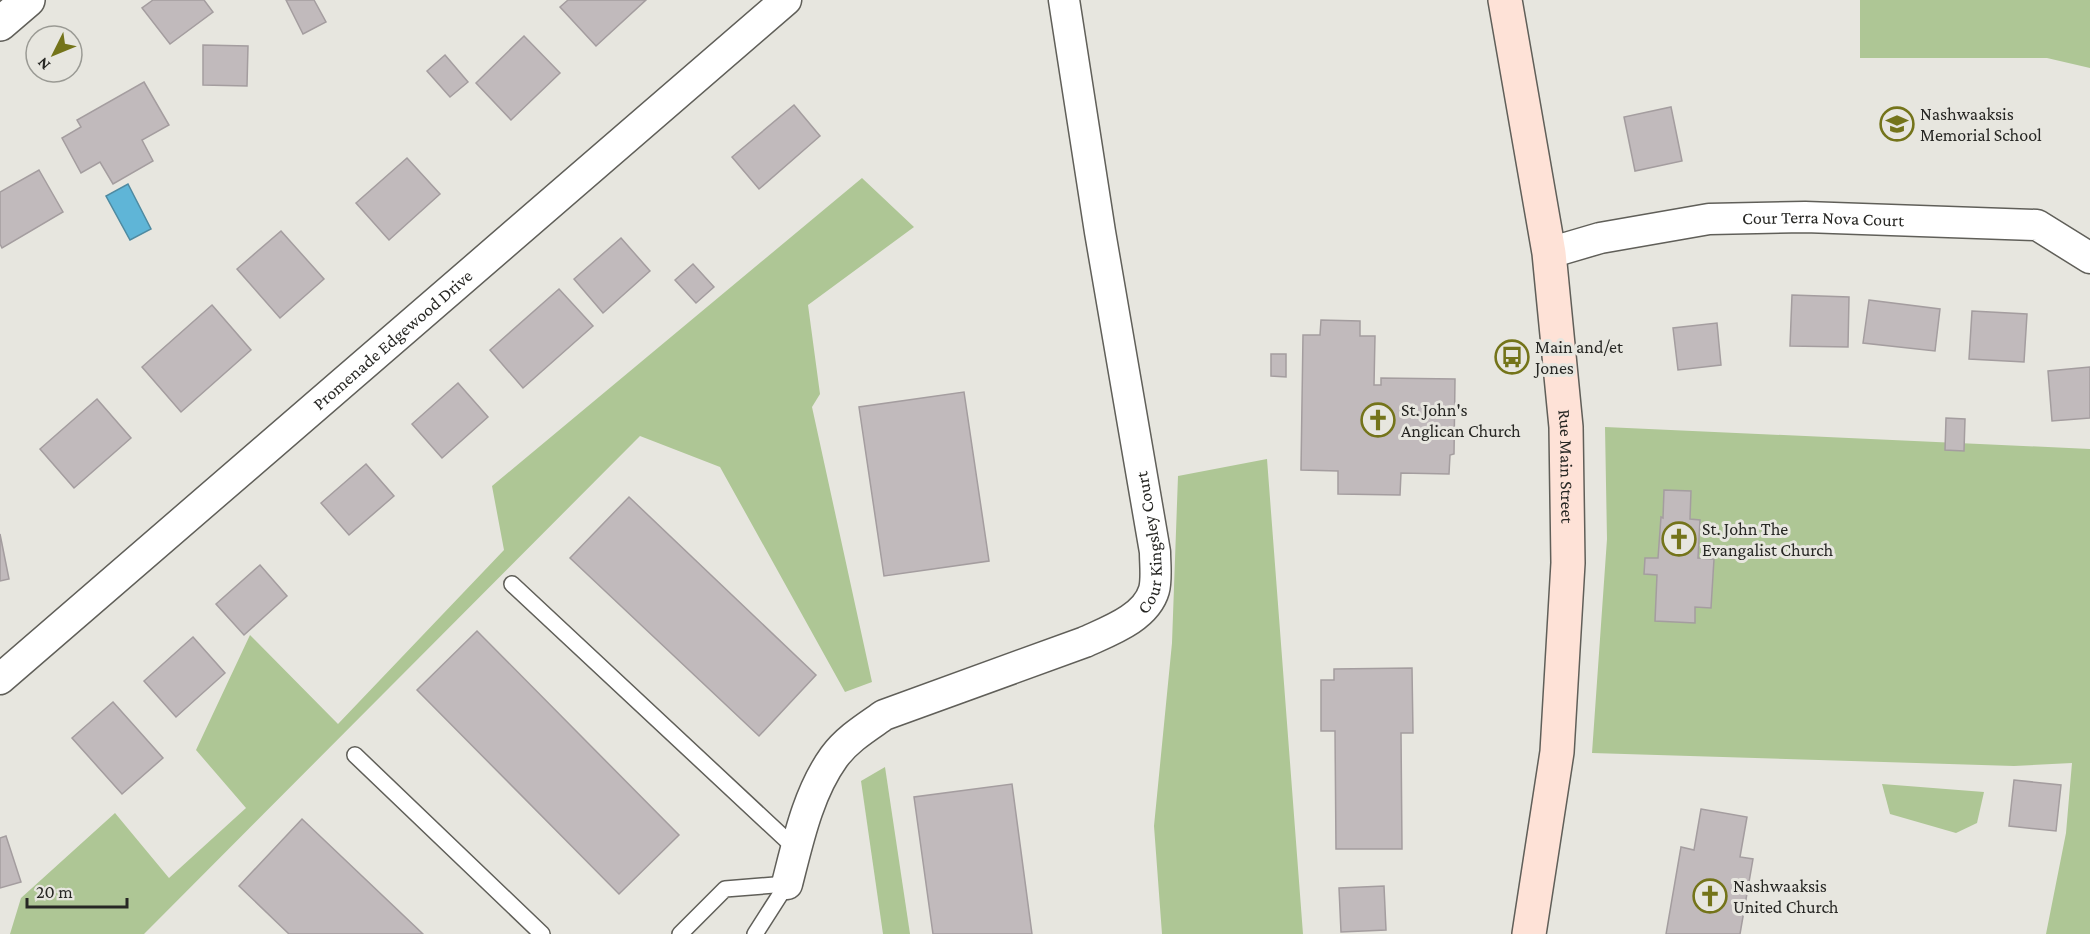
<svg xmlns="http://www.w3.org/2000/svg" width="2090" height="934" font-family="'Crimson Pro',serif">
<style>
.green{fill:#aec695;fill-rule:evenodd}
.water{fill:#5fb5d7;stroke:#4e8aa1;stroke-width:1.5}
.building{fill:#c1babc;stroke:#a49d9f;stroke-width:1.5}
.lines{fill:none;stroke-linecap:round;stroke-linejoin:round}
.service-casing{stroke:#605f59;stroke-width:18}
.minor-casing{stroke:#605f59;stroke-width:33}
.tertiary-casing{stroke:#605f59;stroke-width:36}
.secondary-casing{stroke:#605f59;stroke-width:36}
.service{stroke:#fff;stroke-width:15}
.minor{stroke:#fff;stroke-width:30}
.tertiary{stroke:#fff;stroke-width:33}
.secondary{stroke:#fee2d7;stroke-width:33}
.labels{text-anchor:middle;stroke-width:6;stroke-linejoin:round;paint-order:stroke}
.poi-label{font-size:18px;fill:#272724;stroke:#e7e6df;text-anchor:start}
.street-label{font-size:18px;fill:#272724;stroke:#e7e6df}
</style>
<rect width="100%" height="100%" fill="#e7e6df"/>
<g class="green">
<path d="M1860 0H2090V68L2047 58H1860Z"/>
<path d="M862 178 914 227 808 305 820 394 812 407 872 682 845 692 720 467 640 436 144 934H10L21 898 115 813 169 878 246 808 196 750 250 635 338 724 504 550 492 486Z"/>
<path d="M1605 427 2090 449V934H2046L2066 833 2072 763 2014 766 1592 753 1607 539ZM1664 490 1691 491 1690 519 1700 520 1698 558 1714 559 1711 608 1695 607V622L1645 558H1658L1661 518H1663Z"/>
<path d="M1267 459 1303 934H1162L1154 826 1172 643 1178 476Z"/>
<path d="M885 767 910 934H883L861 781Z"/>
<path d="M1882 784 1984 792 1977 823 1956 833 1890 814Z"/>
</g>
<path class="water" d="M128 184 151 229 130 240 106 196Z"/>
<g class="building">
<path d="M153 0H204L213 12 170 44 142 8Z"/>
<path d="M286 0H314L326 22 303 34Z"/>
<path d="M568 0H646L596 46 560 7Z"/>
<path d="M524 36 560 73 511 120 476 83Z"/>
<path d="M203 45 248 46 247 86 203 85Z"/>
<path d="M445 55 468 82 450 97 427 71Z"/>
<path d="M144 82 169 125 142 140 153 161 113 184 100 162 81 173 62 138 81 127 77 120Z"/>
<path d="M794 105 820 136 759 189 732 157Z"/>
<path d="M1671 107 1682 161 1635 171 1624 117Z"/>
<path d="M407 158 440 194 389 240 356 203Z"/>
<path d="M39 170 63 212 2 248 0 244V192Z"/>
<path d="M281 231 324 279 280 318 237 269Z"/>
<path d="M621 238 650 271 603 313 574 279Z"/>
<path d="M693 264 714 287 696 303 675 280Z"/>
<path d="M559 289 593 326 523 388 490 350Z"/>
<path d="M1792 295 1849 297 1848 347 1790 346Z"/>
<path d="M1869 300 1940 309 1935 351 1863 343Z"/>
<path d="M212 305 251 350 181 412 142 367Z"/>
<path d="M1972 311 2027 314 2024 362 1969 359Z"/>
<path d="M1321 320 1360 321V336H1375L1374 385H1381V378L1455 379 1454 454 1450 455 1449 474 1401 473 1400 495 1338 494V471L1301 470 1303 335H1320Z"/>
<path d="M1717 323 1721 365 1678 370 1673 328Z"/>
<path d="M1271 354H1286V377L1271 376Z"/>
<path d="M2090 367V418L2052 421 2048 371Z"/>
<path d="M458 383 488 417 442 458 412 424Z"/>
<path d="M964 392 989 561 884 576 859 407Z"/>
<path d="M97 399 131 438 74 488 40 449Z"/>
<path d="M1946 418 1965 419 1964 451 1945 450Z"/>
<path d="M366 464 394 496 349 535 321 503Z"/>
<path d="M1664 490 1691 491 1690 519 1700 520 1698 558 1714 559 1711 608 1695 607V623L1655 621 1657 575 1644 574 1645 558H1658L1661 517 1663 518Z"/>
<path d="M629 497 816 675 759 736 570 558Z"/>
<path d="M0 534 9 579 0 581Z"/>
<path d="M260 565 287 596 244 635 216 604Z"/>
<path d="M477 631 679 835 619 894 417 690Z"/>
<path d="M193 637 225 673 176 717 144 681Z"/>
<path d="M1412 668 1413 733H1401L1402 849H1336L1335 731H1321V680H1334V669Z"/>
<path d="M113 702 163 758 122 794 72 738Z"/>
<path d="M2014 780 2061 785 2056 831 2009 826Z"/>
<path d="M1012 784 1032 934H933L914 797Z"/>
<path d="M1701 809 1747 817 1740 857 1753 859 1740 934H1666L1681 847 1694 850Z"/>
<path d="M302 819 423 934H289L239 886Z"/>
<path d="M6 836 21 882 0 888V838Z"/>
<path d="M1384 886 1386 930 1341 932 1339 888Z"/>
</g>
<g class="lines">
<defs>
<g id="service">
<path d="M512 584 796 849"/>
<path d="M355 755 542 934"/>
<path d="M680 934 725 889 787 884"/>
<path d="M755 934 787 884"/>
</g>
<g id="minor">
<path id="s1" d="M1549 253 1600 238 1709 219 1805 217 2037 225 2090 258"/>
<path id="s2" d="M0 679 786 0"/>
<path id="s3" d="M787 884C798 841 808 793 834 757 847 739 867 727 884 715L1085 642C1109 631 1146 618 1154 590 1157 579 1155 564 1155 552L1100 232 1064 0"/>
</g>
<path id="tertiary" d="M0 24 28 0"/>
<g id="secondary">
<path id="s4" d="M1505 0 1549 253 1566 427 1568 563 1557 752 1529 934"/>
</g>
</defs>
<use href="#service" class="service-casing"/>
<use href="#minor" class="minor-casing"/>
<use href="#tertiary" class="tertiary-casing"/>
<use href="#secondary" class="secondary-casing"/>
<use href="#service" class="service"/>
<use href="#minor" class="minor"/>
<use href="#tertiary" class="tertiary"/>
<use href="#secondary" class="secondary"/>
</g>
<defs>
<symbol id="school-ring" viewBox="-11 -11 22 22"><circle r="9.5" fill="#e7e6df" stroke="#74741a" stroke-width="1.5"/><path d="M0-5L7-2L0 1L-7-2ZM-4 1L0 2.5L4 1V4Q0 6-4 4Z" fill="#74741a"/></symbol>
<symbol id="bus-ring" viewBox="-11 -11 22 22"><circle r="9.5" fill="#e7e6df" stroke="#74741a" stroke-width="1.5"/><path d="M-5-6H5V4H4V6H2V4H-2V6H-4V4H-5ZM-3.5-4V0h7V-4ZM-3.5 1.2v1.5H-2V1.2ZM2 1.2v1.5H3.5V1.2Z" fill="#74741a"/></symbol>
<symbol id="church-ring" viewBox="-11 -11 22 22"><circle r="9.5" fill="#e7e6df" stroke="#74741a" stroke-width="1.5"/><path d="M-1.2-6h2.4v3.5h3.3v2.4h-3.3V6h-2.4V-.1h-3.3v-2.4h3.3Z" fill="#74741a"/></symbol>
</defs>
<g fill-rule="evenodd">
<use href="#school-ring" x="1878" y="105" width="38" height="38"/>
<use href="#bus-ring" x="1493" y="338" width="38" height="38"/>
<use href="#church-ring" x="1359" y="401" width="38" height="38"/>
<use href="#church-ring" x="1660" y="520" width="38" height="38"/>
<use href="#church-ring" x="1691" y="877" width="38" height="38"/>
</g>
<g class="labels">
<g class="poi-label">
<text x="1920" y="120">Nashwaaksis<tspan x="1920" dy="21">Memorial School</tspan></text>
<text x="1535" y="353">Main and/et<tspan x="1535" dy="21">Jones</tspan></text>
<text x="1401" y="416">St. John's<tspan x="1401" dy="21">Anglican Church</tspan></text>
<text x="1702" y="535">St. John The<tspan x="1702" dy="21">Evangalist Church</tspan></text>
<text x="1733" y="892">Nashwaaksis<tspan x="1733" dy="21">United Church</tspan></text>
</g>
<g class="street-label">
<text dy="6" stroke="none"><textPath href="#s1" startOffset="278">Cour Terra Nova Court</textPath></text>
<text dy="6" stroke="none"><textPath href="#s2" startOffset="519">Promenade Edgewood Drive</textPath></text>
<text dy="6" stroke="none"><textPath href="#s4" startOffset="471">Rue Main Street</textPath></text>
<text dy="6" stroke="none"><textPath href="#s3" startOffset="552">Cour Kingsley Court</textPath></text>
</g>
</g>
<g transform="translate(54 54) rotate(227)"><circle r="28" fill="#e7e6df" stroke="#9a9a94" stroke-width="1.5"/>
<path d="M0-4.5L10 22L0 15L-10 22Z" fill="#74741a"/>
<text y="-9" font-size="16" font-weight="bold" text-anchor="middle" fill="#272724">N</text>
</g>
<path d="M27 898v9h100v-9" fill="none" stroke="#272724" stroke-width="3"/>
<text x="36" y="898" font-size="18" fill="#272724" stroke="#e7e6df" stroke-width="4.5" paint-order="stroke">20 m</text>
</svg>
